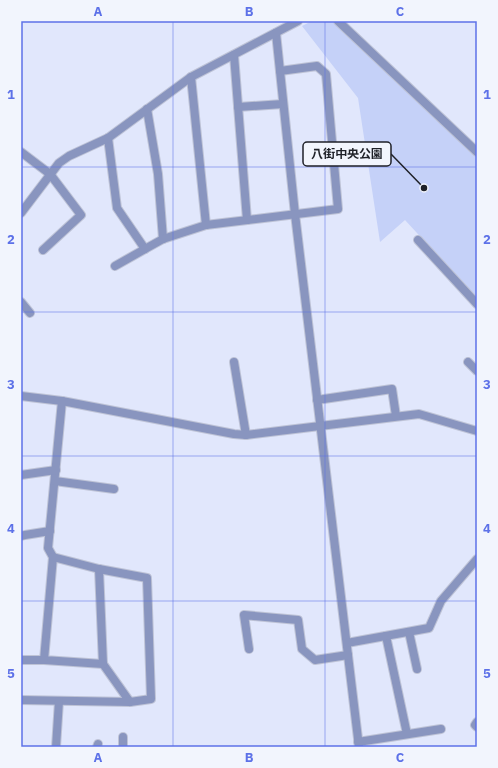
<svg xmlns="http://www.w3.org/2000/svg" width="498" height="768" font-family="'IBM Plex Sans','Noto Sans JP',sans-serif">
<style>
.green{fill:#c5d1f8}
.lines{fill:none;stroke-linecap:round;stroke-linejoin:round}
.minor-casing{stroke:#bec3d6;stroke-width:10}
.minor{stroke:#8995bf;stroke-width:8}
.grid{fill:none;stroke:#5d71e8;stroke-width:1;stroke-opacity:0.55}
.leader{fill:none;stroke:#1f2128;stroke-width:1.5}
.callout-dot{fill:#1f2128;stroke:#f2f5fd;stroke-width:1.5}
.callout{fill:#f2f5fd;stroke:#1f2128;stroke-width:1.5}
.callout-label{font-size:12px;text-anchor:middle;font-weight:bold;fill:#1f2128}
.neatline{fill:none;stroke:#5d71e8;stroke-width:1.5}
.grid-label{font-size:13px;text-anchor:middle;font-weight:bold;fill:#5d71e8}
</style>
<rect width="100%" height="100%" fill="#e1e7fc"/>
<path class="green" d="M312 21H332L477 157V298L405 220 380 242 358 98 302 26Z"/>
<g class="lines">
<defs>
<g id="minor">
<path d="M338 21 477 152"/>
<path d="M276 33 295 214 359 747"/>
<path d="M234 55 247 220"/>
<path d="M191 77 206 225"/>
<path d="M238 107 283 104"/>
<path d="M147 109 158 174 163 239"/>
<path d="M108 138 117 208 145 249"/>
<path d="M21 152 50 174 81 215 43 250"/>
<path d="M21 213 59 163 69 156 108 138 191 77 298 21"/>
<path d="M418 240 477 304"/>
<path d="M115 266 145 249 163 239 206 225 338 209 326 74 317 66 280 71"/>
<path d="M21 302 30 313"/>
<path d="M234 362 246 435"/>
<path d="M468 362 477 371"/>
<path d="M21 396 62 401 234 434 246 435 419 414 477 431"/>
<path d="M317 400 392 389 396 416"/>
<path d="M62 401 48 548 53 557 44 660 103 664 130 702"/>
<path d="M21 475 56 470"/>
<path d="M55 481 114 489"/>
<path d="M21 536 25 535 50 531"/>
<path d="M99 569 103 664"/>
<path d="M409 632 417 669"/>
<path d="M386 636 407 734"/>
<path d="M347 643 429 628 441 601 477 559"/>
<path d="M249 649 244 615 298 620 302 649 315 660 348 655"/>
<path d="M21 660H44"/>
<path d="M21 700 130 702 151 699 147 578 99 569 53 557"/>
<path d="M477 722 475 725 477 727"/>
<path d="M358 742 441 729"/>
<path d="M56 747 59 701"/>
<path d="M97 747 98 744"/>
<path d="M123 747V737"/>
</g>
</defs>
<use href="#minor" class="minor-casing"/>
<use href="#minor" class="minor"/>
</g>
<path class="grid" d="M173 21V747M325 21V747M21 167H477M21 312H477M21 456H477M21 601H477"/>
<path class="leader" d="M424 188L391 154"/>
<circle class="callout-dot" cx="424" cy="188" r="4"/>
<rect class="callout" x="303" y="142" width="88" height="24" rx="4"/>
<g class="callout-label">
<text x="347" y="158">八街中央公園</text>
</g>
<rect width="498" height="768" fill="none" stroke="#f2f5fd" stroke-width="44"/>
<rect x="22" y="22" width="454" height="724" class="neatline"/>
<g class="grid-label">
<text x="98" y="16">A</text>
<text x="249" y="16">B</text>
<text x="400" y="16">C</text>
<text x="11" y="99">1</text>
<text x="487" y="99">1</text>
<text x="11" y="244">2</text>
<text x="487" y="244">2</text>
<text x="11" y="389">3</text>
<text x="487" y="389">3</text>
<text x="11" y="533">4</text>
<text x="487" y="533">4</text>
<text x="11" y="678">5</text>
<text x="487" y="678">5</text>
<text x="98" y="762">A</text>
<text x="249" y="762">B</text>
<text x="400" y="762">C</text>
</g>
</svg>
